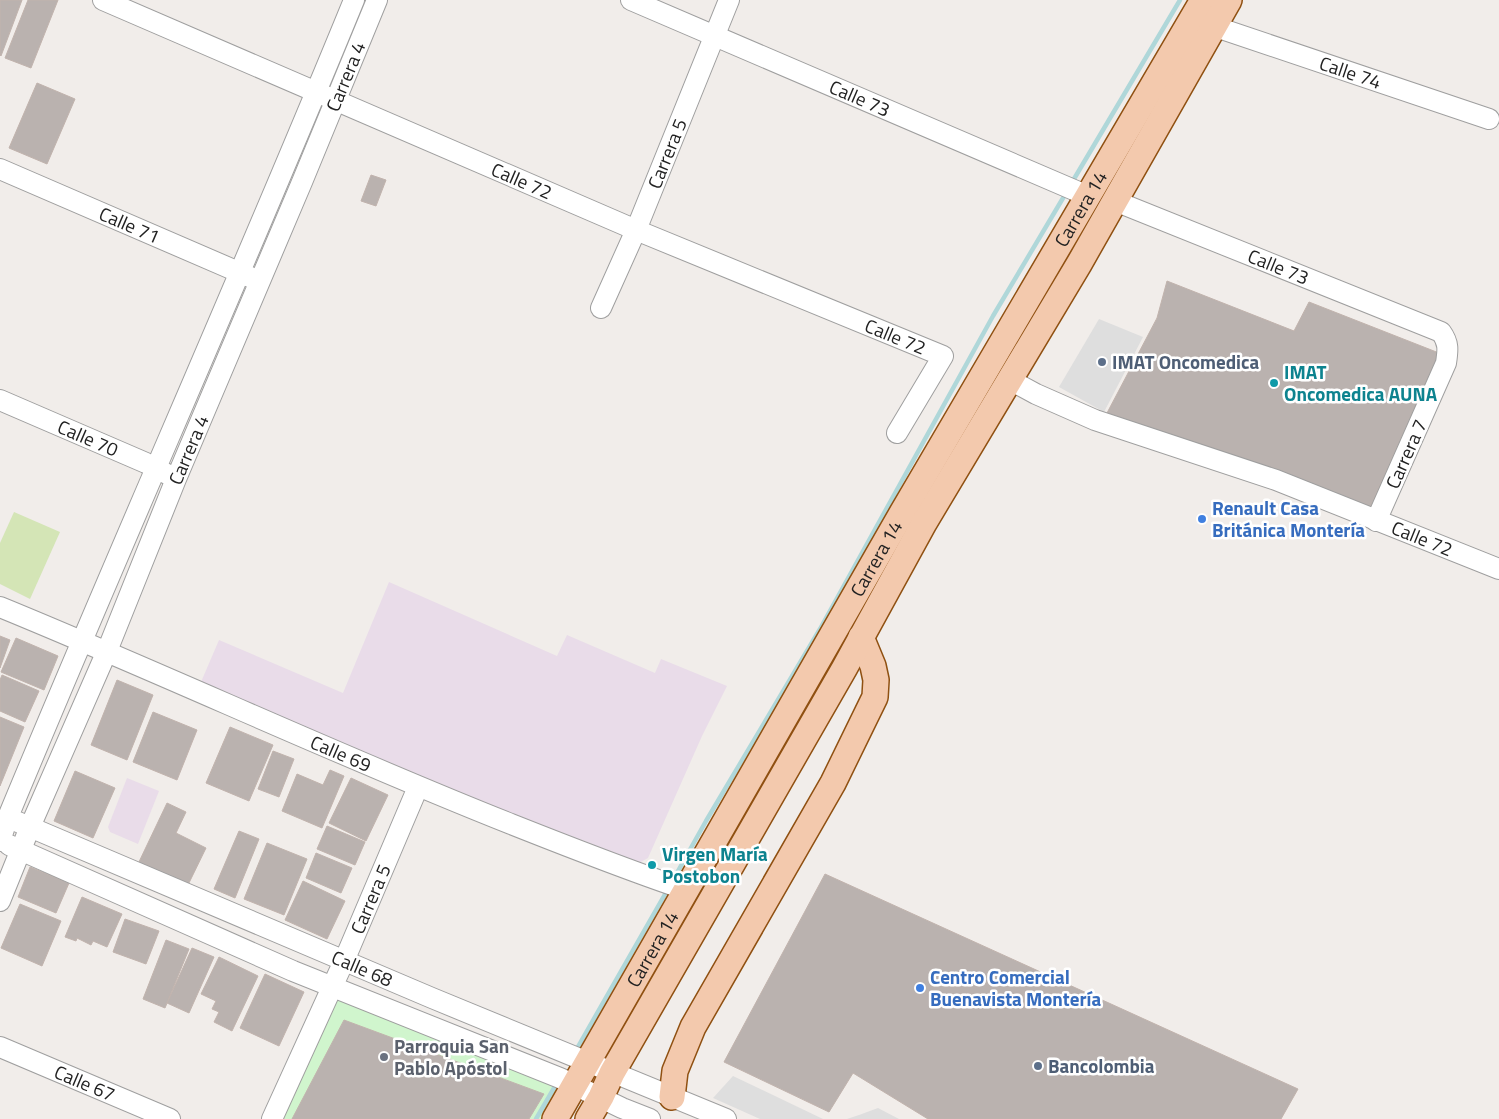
<svg xmlns="http://www.w3.org/2000/svg" width="1499" height="1119" font-family="'Titillium Web',sans-serif">
<style>
.industrial{fill:#e9dce9}
.grass{fill:#d4e5b6}
.park{fill:#d0f5cd}
.parking{fill:#dedede}
.lines{fill:none;stroke-linecap:round;stroke-linejoin:round}
.stream{stroke:#afd7d9;stroke-width:4.5}
.building{fill:#bab2af;stroke:#c1b3ad}
.minor-casing{stroke:#9f9f9f;stroke-width:22}
.major-casing{stroke:#8f5011;stroke-width:28}
.minor{stroke:#fff;stroke-width:20}
.major{stroke:#f3c9ad;stroke-width:25}
.service-dot{fill:#5c6f8a;stroke:#fff;stroke-width:2}
.culture-dot{fill:#0f9aa8;stroke:#fff;stroke-width:2}
.shop-dot{fill:#3f7fe0;stroke:#fff;stroke-width:2}
.worship-dot{fill:#6b7280;stroke:#fff;stroke-width:2}
.labels{text-anchor:middle;stroke-width:5;stroke-linejoin:round;paint-order:stroke}
.street-label{font-size:19px;fill:#222;stroke:#fff}
.service-label{font-size:19px;font-weight:bold;fill:#4e5e75;stroke:#fff;text-anchor:start}
.culture-label{font-size:19px;font-weight:bold;fill:#0d838f;stroke:#fff;text-anchor:start}
.shop-label{font-size:19px;font-weight:bold;fill:#366cbe;stroke:#fff;text-anchor:start}
.worship-label{font-size:19px;font-weight:bold;fill:#5b616d;stroke:#fff;text-anchor:start}
</style>
<rect width="100%" height="100%" fill="#f1edea"/>
<g class="industrial">
<path d="M389 582 557 656 567 635 655 673 661 659 727 686 702 736 648 858 626 870 201 682 219 640 343 693Z"/>
<path d="M127 778 159 791 138 844 110 832 108 827Z"/>
</g>
<path class="grass" d="M14 512 60 532 30 599 0 584V543Z"/>
<path class="park" d="M332 986 575 1084 555 1119H272Z"/>
<g class="parking">
<path d="M1099 319 1143 337 1104 412 1059 387Z"/>
<path d="M733 1076 823 1119H760L713 1098Z"/>
<path d="M878 1108 899 1119H847L859 1115Z"/>
</g>
<g class="lines">
<g class="stream">
<path d="M1071 184 1180 0"/>
<path d="M673 880 706 821 820 629 993 316 1066 193"/>
<path d="M575 1052 668 889"/>
<path d="M536 1119 557 1083"/>
</g>
</g>
<g class="building">
<path d="M0 0H22L1 56 0 55Z"/>
<path d="M28 0H58L31 68 5 58Z"/>
<path d="M37 83 75 99 47 164 9 148Z"/>
<path d="M371 175 386 180 376 206 361 201Z"/>
<path d="M1167 281 1294 331 1309 302 1439 353 1368 512 1107 413 1157 318Z"/>
<path d="M0 636 10 640 0 668Z"/>
<path d="M16 638 58 656 44 690 1 672Z"/>
<path d="M2 675 39 691 25 722 0 711V680Z"/>
<path d="M117 680 153 695 127 760 91 745Z"/>
<path d="M153 712 197 730 177 780 133 762Z"/>
<path d="M0 717 24 727 0 786Z"/>
<path d="M230 727 273 745 249 801 206 783Z"/>
<path d="M273 751 294 759 279 797 258 789Z"/>
<path d="M330 770 344 776 322 828 282 811 297 774 323 785Z"/>
<path d="M75 771 115 788 93 838 54 821Z"/>
<path d="M351 778 388 795 366 841 329 823Z"/>
<path d="M167 803 186 812 176 833 206 848 187 887 138 864Z"/>
<path d="M327 826 365 842 355 865 317 849Z"/>
<path d="M239 831 259 839 235 898 214 889Z"/>
<path d="M267 843 307 859 284 915 244 899Z"/>
<path d="M316 853 352 868 341 893 306 878Z"/>
<path d="M30 867 69 883 56 913 18 897Z"/>
<path d="M825 874 1298 1089 1281 1119H928L853 1073 829 1112 724 1062Z"/>
<path d="M303 881 345 901 327 939 285 920Z"/>
<path d="M82 897 122 914 107 947 93 941 91 945 77 938 76 941 65 937Z"/>
<path d="M20 904 61 921 42 966 1 948Z"/>
<path d="M125 919 159 931 146 964 113 952Z"/>
<path d="M166 940 189 949 165 1008 143 999Z"/>
<path d="M192 948 214 957 189 1013 167 1003Z"/>
<path d="M219 957 258 976 232 1031 214 1022 219 1012 212 1009 216 1001 201 994Z"/>
<path d="M265 974 304 992 279 1046 240 1028Z"/>
<path d="M344 1020 544 1094 529 1119H292Z"/>
</g>
<g class="lines">
<defs>
<g id="minor">
<path id="s1" d="M103 0 636 230 943 356 897 433"/>
<path id="s2" d="M631 0 1088 196"/>
<path id="s3" d="M1213 26 1489 119"/>
<path id="s4" d="M0 169 250 277"/>
<path id="s5" d="M1115 201 1441 332C1449 343 1448 350 1446 363L1376 521"/>
<path id="s6" d="M601 308 636 230 729 0"/>
<path id="s7" d="M1010 380 1036 394 1095 420 1276 480 1499 569"/>
<path id="s8" d="M0 400 146 463 167 474"/>
<path id="s9" d="M0 607C171 677 339 756 511 824 569 847 627 870 687 890"/>
<path id="s10" d="M18 822 432 998 726 1119"/>
<path d="M0 841 8 817C121 544 242 274 354 0"/>
<path d="M9 845 293 971 560 1078 622 1108 650 1119"/>
<path id="s11" d="M0 901 30 827 107 651 176 479 302 182 377 0"/>
<path id="s12" d="M0 1047 170 1119"/>
<path id="s13" d="M272 1119 344 961 418 787"/>
</g>
<g id="major">
<path d="M672 1097 675 1071 693 1027 833 783 875 697 876 680 873 666 861 637"/>
<path id="s14" d="M555 1119 902 513 1203 0"/>
<path d="M588 1119 601 1097 612 1073 844 669 924 523 1079 264 1229 0"/>
</g>
</defs>
<use href="#minor" class="minor-casing"/>
<use href="#major" class="major-casing"/>
<use href="#minor" class="minor"/>
<use href="#major" class="major"/>
</g>
<g class="service-dot">
<circle cx="1102" cy="362" r="5"/>
<circle cx="1038" cy="1066" r="5"/>
</g>
<g class="culture-dot">
<circle cx="1274" cy="383" r="5"/>
<circle cx="652" cy="865" r="5"/>
</g>
<g class="shop-dot">
<circle cx="1202" cy="519" r="5"/>
<circle cx="920" cy="988" r="5"/>
</g>
<circle class="worship-dot" cx="384" cy="1057" r="5"/>
<g class="labels">
<g class="street-label">
<text dy="7" stroke="none"><textPath href="#s3" startOffset="145">Calle 74</textPath></text>
<text dy="7" stroke="none"><textPath href="#s11" startOffset="894">Carrera 4</textPath></text>
<text dy="7" stroke="none"><textPath href="#s2" startOffset="249">Calle 73</textPath></text>
<text dy="7" stroke="none"><textPath href="#s6" startOffset="168">Carrera 5</textPath></text>
<text dy="7" stroke="none"><textPath href="#s1" startOffset="456">Calle 72</textPath></text>
<text dy="7" stroke="none"><textPath href="#s14" startOffset="1051">Carrera 14</textPath></text>
<text dy="7" stroke="none"><textPath href="#s4" startOffset="141">Calle 71</textPath></text>
<text dy="7" stroke="none"><textPath href="#s5" startOffset="176">Calle 73</textPath></text>
<text dy="7" stroke="none"><textPath href="#s1" startOffset="861">Calle 72</textPath></text>
<text dy="7" stroke="none"><textPath href="#s8" startOffset="96">Calle 70</textPath></text>
<text dy="7" stroke="none"><textPath href="#s11" startOffset="489">Carrera 4</textPath></text>
<text transform="translate(1406 454) rotate(-66)" y="7">Carrera 7</text>
<text dy="7" stroke="none"><textPath href="#s7" startOffset="442">Calle 72</textPath></text>
<text dy="7" stroke="none"><textPath href="#s14" startOffset="646">Carrera 14</textPath></text>
<text dy="7" stroke="none"><textPath href="#s9" startOffset="371">Calle 69</textPath></text>
<text dy="7" stroke="none"><textPath href="#s13" startOffset="241">Carrera 5</textPath></text>
<text dy="7" stroke="none"><textPath href="#s14" startOffset="196">Carrera 14</textPath></text>
<text dy="7" stroke="none"><textPath href="#s10" startOffset="374">Calle 68</textPath></text>
<text dy="7" stroke="none"><textPath href="#s12" startOffset="92">Calle 67</textPath></text>
</g>
<g class="service-label">
<text x="1112" y="369">IMAT Oncomedica</text>
<text x="1048" y="1073">Bancolombia</text>
</g>
<g class="culture-label">
<text x="1284" y="379">IMAT<tspan x="1284" dy="22">Oncomedica AUNA</tspan></text>
<text x="662" y="861">Virgen María<tspan x="662" dy="22">Postobon</tspan></text>
</g>
<g class="shop-label">
<text x="1212" y="515">Renault Casa<tspan x="1212" dy="22">Británica Montería</tspan></text>
<text x="930" y="984">Centro Comercial<tspan x="930" dy="22">Buenavista Montería</tspan></text>
</g>
<g class="worship-label">
<text x="394" y="1053">Parroquia San<tspan x="394" dy="22">Pablo Apóstol</tspan></text>
</g>
</g>
</svg>
